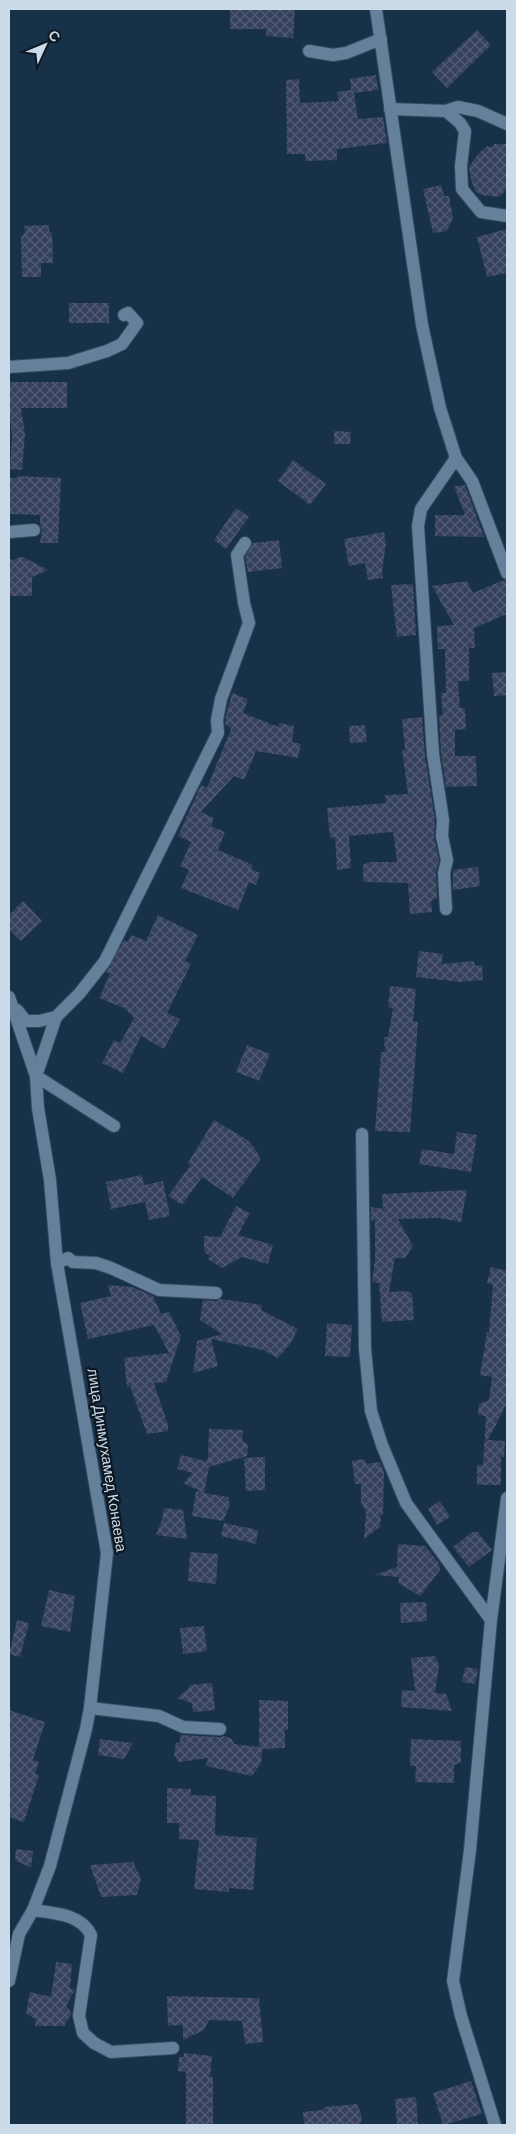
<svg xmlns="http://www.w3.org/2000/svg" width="516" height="2134" font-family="Barlow,sans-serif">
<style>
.building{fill:url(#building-cross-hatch)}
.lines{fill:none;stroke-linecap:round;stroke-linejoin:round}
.minor-casing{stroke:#364b5e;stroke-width:14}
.minor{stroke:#64809b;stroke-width:12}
.labels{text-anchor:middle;stroke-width:4.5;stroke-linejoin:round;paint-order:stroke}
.street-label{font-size:15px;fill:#ccdbea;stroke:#0d1822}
</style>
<defs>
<pattern id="building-cross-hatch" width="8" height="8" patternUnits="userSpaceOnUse" patternTransform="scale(1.25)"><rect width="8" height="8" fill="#36415e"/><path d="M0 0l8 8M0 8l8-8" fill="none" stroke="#525c75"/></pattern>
</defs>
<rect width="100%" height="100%" fill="#173148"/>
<g class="building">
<path d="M230 9H295L293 38 266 36V29H230Z"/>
<path d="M477 30 491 45 447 88 432 72Z"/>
<path d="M376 75 378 90 354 93 358 119 383 117 387 143 337 149V160L305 161V154H287L286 80 299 79 300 103 339 101 337 92 351 90 350 79Z"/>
<path d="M494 144H507V189L499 197 481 195 475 191 471 179 469 167 478 154 487 146 493 147Z"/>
<path d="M441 185 444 196H449L453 218 447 231 433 233 423 189Z"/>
<path d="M49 225V231L52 233 53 263H41V277H22L21 237 25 233 24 226Z"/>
<path d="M507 229V273L487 277 477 237Z"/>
<rect x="69" y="303" width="40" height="20"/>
<path d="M9 382H67V408H21L25 434 22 470 10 469 12 435 9 408Z"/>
<path d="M334 431 351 432 350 444H334Z"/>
<path d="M293 460 326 484 310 505 278 481Z"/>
<path d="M18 476 61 478 58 543H40L42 530 40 524V515L9 514V478H17Z"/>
<path d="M465 485 484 537 435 536V515H465L454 486Z"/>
<path d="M236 508 249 517 226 549 214 540Z"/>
<path d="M384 532 386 544 382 571 383 578 368 580 365 563 349 566 344 539Z"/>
<path d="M279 540 282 568 248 572 245 557 253 543Z"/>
<path d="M19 557H23L48 570 32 577V596H9V559L14 560Z"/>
<path d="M504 580 507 581V614L474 628 475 648H469V681H458L460 708H465L466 729 455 730V756H476L477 786 446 787 441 753 439 715H443L441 693H446L445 649H438L437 626 454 625 432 586 467 581 473 593Z"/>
<path d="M413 584 416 635 397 637 391 585Z"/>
<path d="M507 672V695L494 696 492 673Z"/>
<path d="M232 693 248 699 243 713 279 727V723L294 726 292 742 301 744 298 758 256 751 244 780 234 776 201 812 214 818 211 826 225 832 218 850 253 865 251 869 260 873 256 885 249 882 238 910 181 888 189 870 180 866 191 842 178 836 201 785 207 788 231 729 225 724V720Z"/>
<path d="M422 717 425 755 435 820 434 837 439 860 436 873 437 898 431 901 432 912 410 914 408 883 363 882V865L370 862H397L393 832 349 836 351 868 337 870 335 837 330 838 327 808 386 803 385 795 408 794 402 750H405L402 719Z"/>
<path d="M365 725 367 742 350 743 349 726Z"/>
<path d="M478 867 480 886 453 890V870Z"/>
<path d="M23 901 42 921 21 941 9 929V915Z"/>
<path d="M158 915 198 935 185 961 191 964 167 1013 180 1019 164 1049 141 1036 123 1073 102 1063 114 1040 120 1043 134 1018 124 1008 99 998 110 974 106 972 124 940 128 942 131 935 146 941Z"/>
<path d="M419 951 443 954 441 964 474 961 475 966 482 965 483 980 460 982 416 977Z"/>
<path d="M390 986 416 989 413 1021 418 1022 410 1132 375 1131 381 1052H385L384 1037H388L393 1008 388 1007Z"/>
<path d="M247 1045 270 1054 259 1081 236 1072Z"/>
<path d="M214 1120 249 1141 259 1155 260 1160 233 1198 202 1177 182 1205 168 1196 190 1166 188 1163Z"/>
<path d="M457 1132 477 1135 471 1172 419 1164 422 1149 454 1154Z"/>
<path d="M142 1175 144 1185 163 1181 170 1216 149 1220 145 1202 111 1209 106 1182Z"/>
<path d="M467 1190 461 1222 438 1218 398 1219 413 1246 405 1258H395L389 1292 406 1291 412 1293 414 1320 382 1322 379 1283 372 1282 375 1259V1220L371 1221V1207L383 1209 382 1194Z"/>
<path d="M236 1206 250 1213 238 1235 273 1245 268 1264 242 1257 222 1268 208 1259 210 1256 204 1252V1236L220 1237Z"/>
<path d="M491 1267 507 1271V1403L488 1440 505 1441 504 1457 501 1456V1485H477V1465H483L486 1416 478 1415 479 1404 489 1400 492 1377 480 1375 487 1332H489L493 1285 487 1283Z"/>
<path d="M108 1285 132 1287 153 1296 161 1314 169 1312 181 1336 166 1382 154 1383 168 1425V1431L147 1434 130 1386 127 1387 124 1358 169 1353 154 1325 88 1339 80 1303 111 1296Z"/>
<path d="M221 1299 262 1305 261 1310 298 1329 290 1344 278 1358 263 1350 211 1339 218 1366 193 1373 197 1341 222 1334 200 1320 203 1300 216 1301Z"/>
<path d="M327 1323 352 1325 350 1357 325 1356Z"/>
<path d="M209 1429 243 1430 242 1440 248 1445 247 1456 209 1467 204 1493 228 1497 230 1505 223 1521 192 1516 196 1491 202 1492 183 1483 193 1473 177 1469 181 1455 205 1461 208 1458Z"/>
<path d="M265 1457V1490L246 1491 244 1458Z"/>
<path d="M364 1459 367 1464 380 1462 384 1472 383 1515H381L380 1527 364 1539 366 1512 361 1502V1484H355L352 1461Z"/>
<path d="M440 1501 450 1517 437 1525 428 1509Z"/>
<path d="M164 1508 183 1510 187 1539 156 1535 162 1519Z"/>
<path d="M224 1523 258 1530 256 1544 221 1536Z"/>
<path d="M472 1532H478L492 1550 469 1567 453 1547Z"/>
<path d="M398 1544 425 1546 439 1563 440 1570 420 1596 398 1583 399 1577 375 1575 397 1567Z"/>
<path d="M190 1552 218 1554 216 1584 188 1581Z"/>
<path d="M49 1590 75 1596 70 1632 41 1626Z"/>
<path d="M426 1602 427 1621 401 1623 400 1603Z"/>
<path d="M17 1620 29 1623 20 1657 9 1654Z"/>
<path d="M204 1626 207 1651 183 1654 180 1628Z"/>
<path d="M435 1656 439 1665 435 1693 446 1694 452 1711 401 1707 402 1690 415 1691 411 1658Z"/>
<path d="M465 1667 478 1669 475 1684 462 1682Z"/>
<path d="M212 1683 215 1710 193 1712 192 1703 177 1698 189 1688V1685Z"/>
<path d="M259 1700 288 1701V1730H285V1748L262 1749 261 1763 252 1776 206 1766 208 1758 179 1762 174 1755 176 1743 180 1742V1735L220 1737 224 1736 232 1739 234 1744 259 1747Z"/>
<path d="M9 1710 45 1722 33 1760 39 1762 35 1774 39 1775 24 1822 9 1817Z"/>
<path d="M100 1739 133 1743 124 1759 98 1755Z"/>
<path d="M411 1739 461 1741V1762L454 1765V1783L415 1782 416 1766H410Z"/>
<path d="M167 1788 191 1789V1795L216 1796 215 1835 257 1838 253 1890 229 1888V1892L194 1889 199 1840 179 1839V1823H167Z"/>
<path d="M16 1849 33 1851 31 1868 15 1860Z"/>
<path d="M133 1862 141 1878 137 1895 101 1897 90 1865Z"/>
<path d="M56 1962 72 1964 70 1989H75L66 2006 71 2012V2015L64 2026H35L36 2020 26 2013 30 1992 51 1997Z"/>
<path d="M167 1996 259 1998 263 2042 245 2044 242 2021 209 2020 204 2030 183 2040V2025L168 2026Z"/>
<path d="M184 2053 212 2056 210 2077H213V2125H186V2072L178 2071 179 2057H184Z"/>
<path d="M471 2081 482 2114 443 2125 433 2093Z"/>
<path d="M416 2097 418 2125H397L395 2099Z"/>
<path d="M357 2104 362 2116 360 2125H304L303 2112 322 2110 324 2107Z"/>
</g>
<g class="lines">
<defs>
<g id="minor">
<path d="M376 9 422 325 440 408 456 458 472 481 507 573"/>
<path d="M309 51 333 55 346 53 381 39"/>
<path d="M390 109 446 111 458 107 478 111 507 124"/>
<path d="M446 111 460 123 465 131 461 166 462 189 481 212 507 216"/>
<path d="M9 367 68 363 107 351 122 344 137 323 128 313 124 315"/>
<path d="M9 532 34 530"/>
<path d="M446 909 444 873 447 860 442 836 443 820 433 754 418 526 421 509 456 458"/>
<path d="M9 997 36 1076 38 1108 50 1180 57 1263 107 1553 90 1708 86 1729 50 1866 33 1910 19 1934 9 1981"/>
<path d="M17 1010 26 1021H39L56 1017"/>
<path d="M114 1126 36 1076 56 1017 79 994 105 961 218 733 217 720 221 699 249 623 244 603 237 555 245 543"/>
<path d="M362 1134 365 1349 371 1411 382 1445 406 1503 491 1620"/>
<path d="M57 1263 68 1258 73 1262 96 1263 111 1268 159 1290 216 1293"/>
<path d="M90 1708 159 1716 183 1727 220 1729"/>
<path d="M33 1910C54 1913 81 1914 91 1935L79 2016 83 2033 94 2043 111 2052 173 2048"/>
<path d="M495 2125 461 2016 453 1981 470 1850 491 1620 507 1498"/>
</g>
</defs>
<use href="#minor" class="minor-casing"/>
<use href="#minor" class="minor"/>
</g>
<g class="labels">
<g class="street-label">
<text transform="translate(107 1460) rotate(81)" y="5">лица Динмухамед Конаева</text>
</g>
</g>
<rect width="516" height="2134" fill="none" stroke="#ccdbea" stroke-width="20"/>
<g transform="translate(45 45) rotate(46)" stroke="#0d1822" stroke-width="4" paint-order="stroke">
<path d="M0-4L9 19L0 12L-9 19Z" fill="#ccdbea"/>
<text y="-8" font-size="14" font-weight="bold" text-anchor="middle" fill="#ccdbea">С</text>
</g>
</svg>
